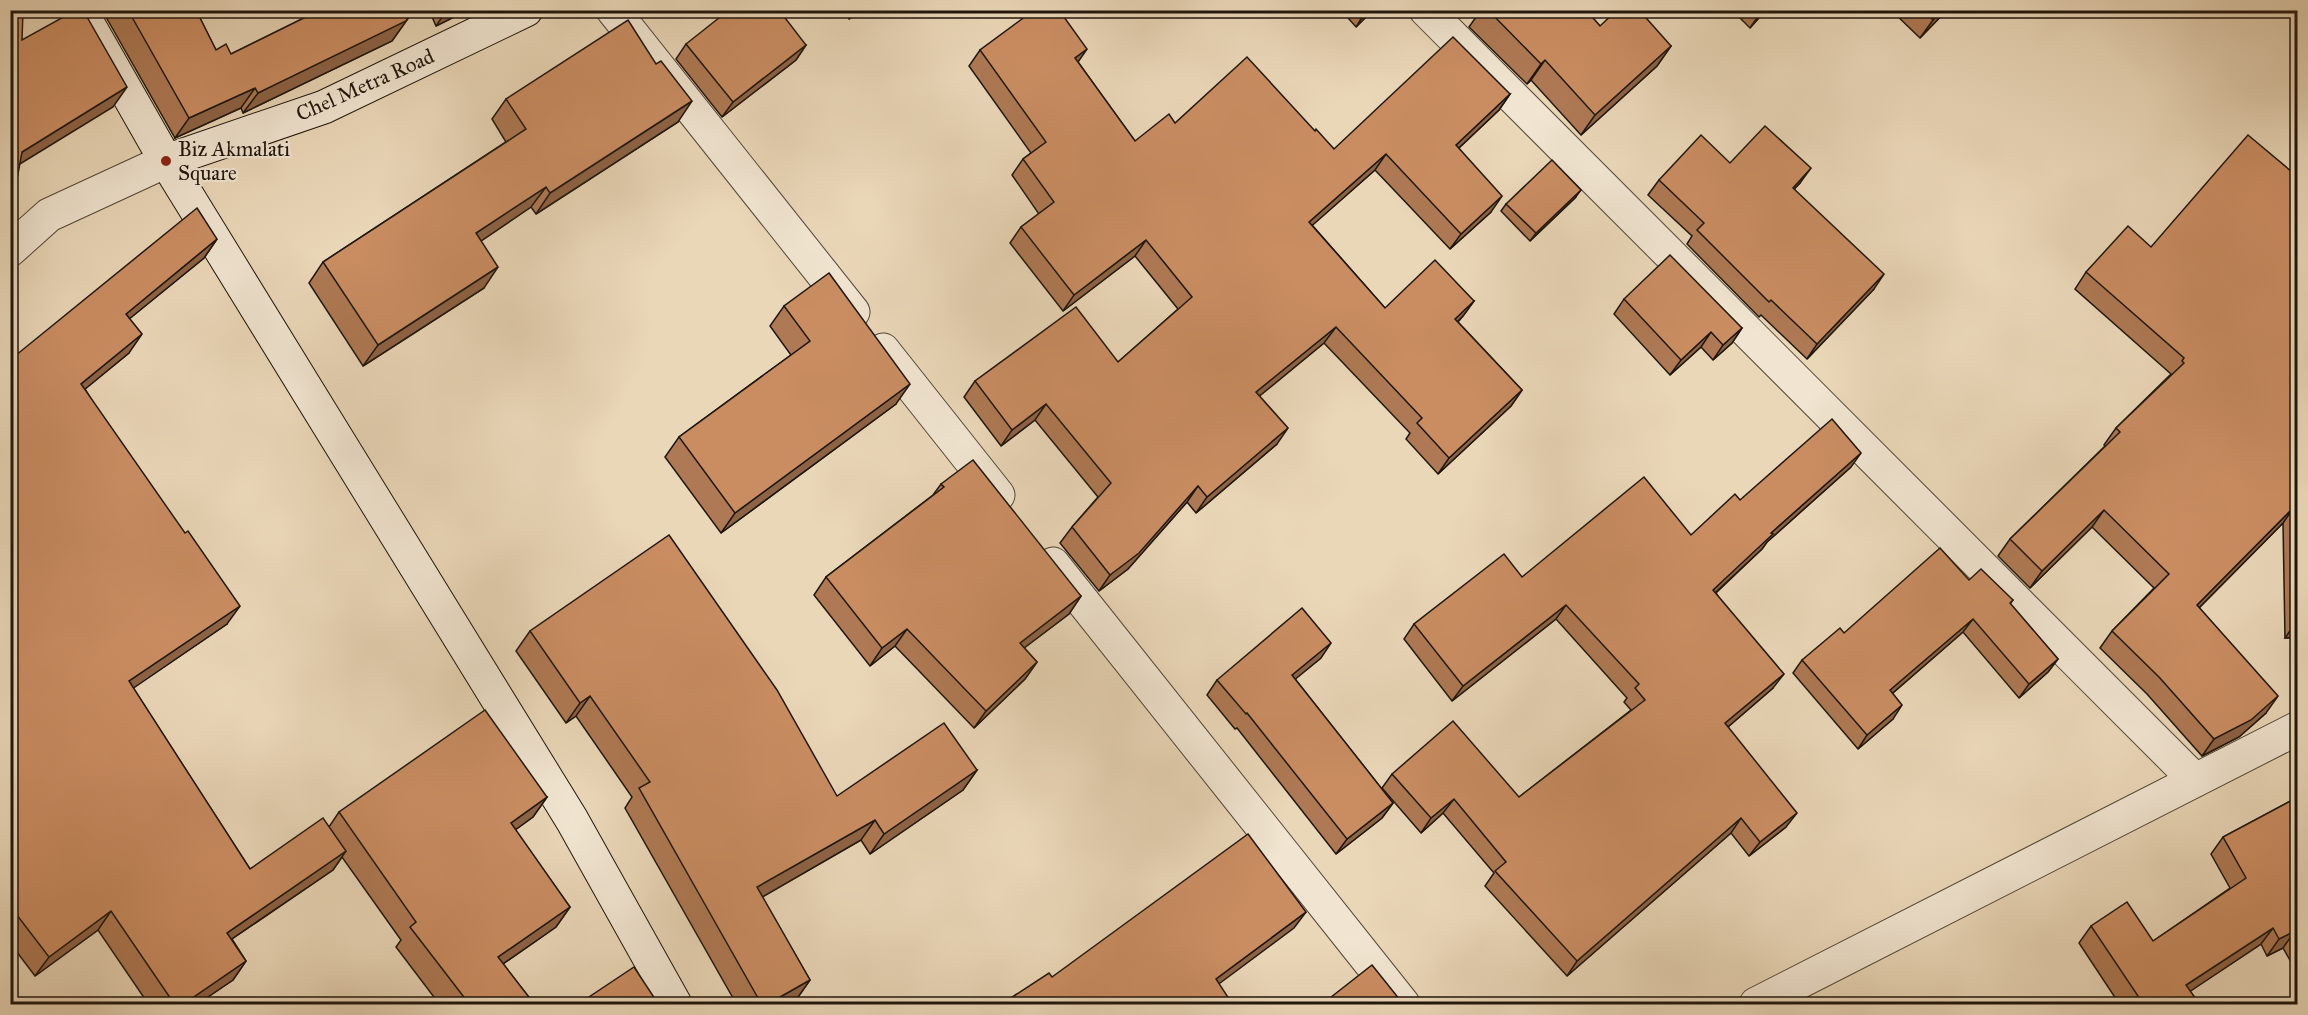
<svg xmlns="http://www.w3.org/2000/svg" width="2308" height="1015" font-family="'IM FELL Great Primer',serif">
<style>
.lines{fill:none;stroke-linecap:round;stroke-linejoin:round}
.street-casing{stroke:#524638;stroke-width:35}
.secondary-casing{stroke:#1f160d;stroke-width:35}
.street{stroke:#f1e5d1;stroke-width:33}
.secondary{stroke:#f1e5d1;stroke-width:33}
.wall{fill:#ae7954;stroke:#1f160d;stroke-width:1.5}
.shaded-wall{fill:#8d6345;stroke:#1f160d;stroke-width:1.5}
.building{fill:#ca8d62;stroke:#1f160d;stroke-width:1.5}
.poi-dot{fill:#8f2418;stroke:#f1e5d1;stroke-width:2}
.labels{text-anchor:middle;stroke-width:4.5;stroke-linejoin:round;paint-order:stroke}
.street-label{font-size:21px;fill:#1f160d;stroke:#f1e5d1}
.poi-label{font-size:21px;fill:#1f160d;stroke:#f1e5d1;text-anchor:start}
</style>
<rect width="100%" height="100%" fill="#ead7b8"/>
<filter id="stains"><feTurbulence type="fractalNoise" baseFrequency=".00333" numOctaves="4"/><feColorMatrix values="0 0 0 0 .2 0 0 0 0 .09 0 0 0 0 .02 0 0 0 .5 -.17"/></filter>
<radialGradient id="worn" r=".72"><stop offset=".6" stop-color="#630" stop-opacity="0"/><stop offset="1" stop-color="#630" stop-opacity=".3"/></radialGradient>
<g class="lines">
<defs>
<g id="street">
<path d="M613 10 853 312"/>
<path d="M1426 10 2195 780"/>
<path d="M10 250 49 215 166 161"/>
<path d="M883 350 998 495"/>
<path d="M1053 564 1403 1004"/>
<path d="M1756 1004 2298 728"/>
</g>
<g id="secondary">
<path d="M80 10 166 161 572 820 675 1004"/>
<path d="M166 161 324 107 526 10"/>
</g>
</defs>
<use href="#street" class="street-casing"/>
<use href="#secondary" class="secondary-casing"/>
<use href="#street" class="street"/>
<use href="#secondary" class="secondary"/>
</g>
<g class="wall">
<path d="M102 10H196L216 50 231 54 320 10H414L392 41 243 113 241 108 175 138Z"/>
<path d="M429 10H468L436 26Z"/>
<path d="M844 10H863L849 19Z"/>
<path d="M1341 10H1373L1356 27Z"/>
<path d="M1481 10H1586L1600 26 1671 46 1657 66 1581 135 1531 80 1527 84 1469 27Z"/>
<path d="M1732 10H1766L1750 28Z"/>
<path d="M1891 10H1947L1920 38Z"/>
<path d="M686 44 806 45 796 60 722 117 676 59Z"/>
<path d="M980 50 1078 62 1135 141 1175 123 1315 131 1334 149 1510 94 1499 110 1459 148 1491 212 1450 249 1375 170 1312 225 1385 308 1474 301 1463 316 1458 322 1522 390 1511 406 1438 474 1406 439 1410 433 1324 343 1259 396 1277 444 1196 513 1187 502 1128 569 1099 591 1060 543 1072 527 1098 497 1035 420 1001 446 964 397 975 381 1118 362 1178 309 1135 256 1063 311 1010 243 1021 227 1039 214 1012 175 1023 159 1031 153 969 66Z"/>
<path d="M506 99 678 122 536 214 531 207 481 241 484 288 363 366 309 283 323 262 506 142 492 119Z"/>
<path d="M1730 163 1800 183 1794 189 1874 289 1807 359 1761 315 1759 317 1687 244 1692 236 1648 195 1659 180Z"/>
<path d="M2298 177V637L2285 638 2283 523 2199 608 2266 713 2239 737 2202 756 2147 694 2100 648 2112 631 2154 588 2092 527 2030 588 1998 556 2010 539 2105 446 2104 445 2116 428 2171 374 2075 289 2086 272 2151 247Z"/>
<path d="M1575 198 1530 241 1501 211 1506 204Z"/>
<path d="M217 239 204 258 129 319V353L85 389 227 624 133 688 250 869 329 827 339 812 547 797 533 817 515 830 570 907 556 927 503 964 535 1005H440L396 947 401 940 342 857 333 870 232 939 246 961 233 980 196 1005H149L98 930 35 976 10 943V360Z"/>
<path d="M1624 299 1742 328 1732 343 1713 360 1701 347 1670 375 1614 314Z"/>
<path d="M784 306 896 404 721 533 665 457 679 437 791 355 770 326Z"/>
<path d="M1851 467 1767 542 1762 549 1716 593 1773 688 1728 727 1786 827 1749 856 1731 833 1567 976 1485 886 1494 873 1443 813 1421 833 1382 788 1392 774 1519 797 1631 710 1624 702 1627 698 1556 619 1452 701 1404 639 1414 624 1522 577 1691 535 1740 500Z"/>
<path d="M941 484 1081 596 1069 614 1024 648 1037 662 1025 679 974 728 895 646 870 666 814 595 826 577 933 495Z"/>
<path d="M1969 580 2013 600 2010 604 2058 659 2048 672 2019 698 1963 632 1893 693V719L1858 749 1793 673 1802 660 1844 633Z"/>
<path d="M530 631 837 796 977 770 963 790 870 854 861 840 762 897 810 980 796 1000 788 1005H737L625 808 632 797 576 716 566 723 516 651Z"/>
<path d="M1321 658 1295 679 1393 803 1382 818 1336 854 1237 728 1235 729 1207 695 1217 680Z"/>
<path d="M2298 797V974L2283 948 2267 956 2261 944 2190 991 2200 1005H2120L2079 943 2091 926 2153 941 2230 888 2211 854 2223 837Z"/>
</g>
<g class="shaded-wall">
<path d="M413 10H414L392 41 243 113 258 93Z"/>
<path d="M447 10H468L436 26Z"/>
<path d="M855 10H863L849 19Z"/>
<path d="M1370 10H1373L1356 27 1361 19Z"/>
<path d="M1762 10H1766L1750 28Z"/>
<path d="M1942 10H1947L1920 38 1933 20Z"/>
<path d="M806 45 796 60 722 117 733 102Z"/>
<path d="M1671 46 1657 66 1581 135 1595 115Z"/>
<path d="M1087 49 1076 65 1075 58Z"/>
<path d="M1545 60 1531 80 1527 84 1541 64Z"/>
<path d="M127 87 113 107 10 170 22 152Z"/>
<path d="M255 88 241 108 175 138 189 118Z"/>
<path d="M1510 94 1499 110 1445 161 1456 145Z"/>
<path d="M692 101 678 122 536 214 550 193Z"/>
<path d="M1386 154 1375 170 1298 238 1309 222Z"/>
<path d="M1811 168 1800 183 1782 202 1793 188Z"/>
<path d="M546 187 531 207 462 254 476 233Z"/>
<path d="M1581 190 1575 198 1530 241 1536 233Z"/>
<path d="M1502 196 1491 212 1450 249 1461 234Z"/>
<path d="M217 239 204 258 112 333 126 314Z"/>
<path d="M1146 240 1135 256 1063 311 1074 295Z"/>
<path d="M498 267 484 288 363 366 378 345Z"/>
<path d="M1884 274 1874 289 1807 359 1817 344Z"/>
<path d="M1474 301 1463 316 1444 335 1455 319Z"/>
<path d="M1336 327 1324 343 1245 408 1256 392Z"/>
<path d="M1742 328 1732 343 1713 360 1723 345Z"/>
<path d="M1711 332 1701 347 1670 375 1681 360Z"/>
<path d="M142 334 129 353 68 403 81 384Z"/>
<path d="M910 384 896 404 721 533 735 513Z"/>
<path d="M1522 390 1511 406 1438 474 1449 458Z"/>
<path d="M1046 404 1035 420 1001 446 1012 430Z"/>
<path d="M1288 428 1277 444 1196 513 1207 497Z"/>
<path d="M1861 453 1851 467 1767 542 1762 549 1703 604 1713 590 1771 533Z"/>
<path d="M1198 486 1187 502 1128 569 1099 591 1110 575Z"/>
<path d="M2295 506 2283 523 2185 622 2197 605Z"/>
<path d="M2104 510 2092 527 2030 588 2042 571Z"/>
<path d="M1081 596 1069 614 1007 661 1020 643Z"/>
<path d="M1566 605 1556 619 1452 701 1463 686Z"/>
<path d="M240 606 227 624 116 700 129 681Z"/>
<path d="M1973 619 1963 632 1880 704 1890 690Z"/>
<path d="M2297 621 2298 637 2285 638Z"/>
<path d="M907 629 895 646 870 666 882 648Z"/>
<path d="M1331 643 1321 658 1282 690 1292 675Z"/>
<path d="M2058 659 2048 672 2019 698 2029 684Z"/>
<path d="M1037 662 1025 679 974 728 986 711Z"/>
<path d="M1784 674 1773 688 1715 738 1725 723Z"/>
<path d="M590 696 576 716 566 723 580 703Z"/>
<path d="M2278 696 2266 713 2239 737 2202 756 2214 739Z"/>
<path d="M1902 705 1893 719 1858 749 1867 735Z"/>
<path d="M977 770 963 790 870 854 884 834Z"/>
<path d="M547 797 533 817 497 843 511 823Z"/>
<path d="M1454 799 1443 813 1421 833 1431 818Z"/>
<path d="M1393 803 1382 818 1336 854 1347 839Z"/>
<path d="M1797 813 1786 827 1749 856 1760 842Z"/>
<path d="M1741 818 1731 833 1567 976 1577 961Z"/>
<path d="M875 820 861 840 743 908 757 887Z"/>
<path d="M346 851 333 870 214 951 227 933Z"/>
<path d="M570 907 556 927 484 977 498 957Z"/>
<path d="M111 911 98 930 35 976 49 957Z"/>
<path d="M1306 912 1294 928 1204 995 1216 979Z"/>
<path d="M2273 928 2261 944 2174 1002 2186 985Z"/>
<path d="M2295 931 2283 948 2267 956 2279 939Z"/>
<path d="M246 961 233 980 196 1005H182Z"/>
<path d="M810 980 796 1000 788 1005H766Z"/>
</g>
<g class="building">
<path d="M10 10H23L22 40 76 10H83L127 87 22 152 10 217Z"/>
<path d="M128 10H196L216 50 226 44 231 54 320 10H413L406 21 258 93 255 88 189 118Z"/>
<path d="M729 10H779L806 45 733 102 686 44Z"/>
<path d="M1034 10H1059L1087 49 1075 58 1135 141 1169 114 1175 123 1247 57 1315 131 1316 129 1334 149 1453 37 1510 94 1456 145 1502 196 1461 234 1386 154 1309 222 1385 308 1435 260 1474 301 1455 319 1522 390 1449 458 1417 423 1422 418 1336 327 1256 392 1288 428 1207 497 1198 486 1139 553 1110 575 1072 527 1111 483 1046 404 1012 430 975 381 1076 307 1118 362 1192 297 1146 240 1074 295 1021 227 1054 202 1023 159 1046 142 980 50Z"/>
<path d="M1353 10H1370L1361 19Z"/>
<path d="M1488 10H1586L1600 26 1617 10H1639L1671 46 1595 115 1545 60 1541 64Z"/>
<path d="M1923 10H1942L1933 20Z"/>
<path d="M628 20 656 64 661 61 692 101 550 193 546 187 476 233 498 267 378 345 323 262 526 129 506 99Z"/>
<path d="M1765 126 1811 168 1793 188 1884 274 1817 344 1771 300 1769 302 1697 230 1704 223 1659 180 1701 135 1730 163Z"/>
<path d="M2248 135 2298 177V621L2295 506 2197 605 2278 696 2251 720 2214 739 2159 677 2112 631 2169 574 2104 510 2042 571 2010 539 2120 432 2116 428 2184 363 2182 361 2184 358 2086 272 2128 226 2151 247Z"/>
<path d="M1552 160 1581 190 1536 233 1506 204Z"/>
<path d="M197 208 217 239 126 314 142 334 81 384 185 533 188 531 240 606 129 681 250 869 323 818 346 851 227 933 246 961 182 1005H175L111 911 49 957 10 906V360Z"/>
<path d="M1670 255 1742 328 1723 345 1711 332 1681 360 1624 299Z"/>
<path d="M829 273 910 384 735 513 679 437 810 341 784 306Z"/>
<path d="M1832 419 1861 453 1771 533 1773 534 1713 590 1784 674 1725 723 1797 813 1760 842 1741 818 1577 961 1495 871 1506 862 1454 799 1431 818 1392 774 1453 721 1519 797 1645 700 1635 688 1639 684 1566 605 1463 686 1414 624 1504 554 1522 577 1644 477 1691 535 1735 494 1740 500Z"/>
<path d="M973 460 1081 596 1020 643 1037 662 986 711 907 629 882 648 826 577 944 487 941 484Z"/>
<path d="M669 535 777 690 837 796 944 723 977 770 884 834 875 820 757 887 810 980 766 1005H762L639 788 650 782 590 696 580 703 530 631Z"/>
<path d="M1940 548 1969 580 1981 569 2013 600 2010 603 2058 659 2029 684 1973 619 1890 690 1902 705 1867 735 1802 660 1840 628 1844 633Z"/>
<path d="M1302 608 1331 643 1292 675 1393 803 1347 839 1247 713 1246 714 1217 680Z"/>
<path d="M485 710 547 797 511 823 570 907 498 957 535 1005H470L410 927 416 922 339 812Z"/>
<path d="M2298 797V935L2295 931 2279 939 2273 928 2186 985 2200 1005H2144L2091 926 2127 902 2153 941 2246 878 2223 837Z"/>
<path d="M1248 834 1306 912 1216 979 1233 1005H1000L1049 973 1052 977Z"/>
<path d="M1372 965 1400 1000 1407 1005H1321Z"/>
<path d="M634 967 659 1005H577Z"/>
</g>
<circle class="poi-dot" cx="166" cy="161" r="6"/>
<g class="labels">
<g class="street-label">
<text transform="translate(365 85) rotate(-24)" y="7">Chel Metra Road</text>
</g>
<g class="poi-label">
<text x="178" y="156">Biz Akmalati<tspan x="178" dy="24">Square</tspan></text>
</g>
</g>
<rect width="2308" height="1015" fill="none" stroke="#ead7b8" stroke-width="36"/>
<rect x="12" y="12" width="2284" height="991" fill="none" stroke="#1f160d" stroke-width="3"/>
<rect x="18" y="18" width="2272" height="979" fill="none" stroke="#1f160d" stroke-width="1.5"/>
<rect width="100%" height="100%" filter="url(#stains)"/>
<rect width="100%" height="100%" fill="url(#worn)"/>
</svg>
